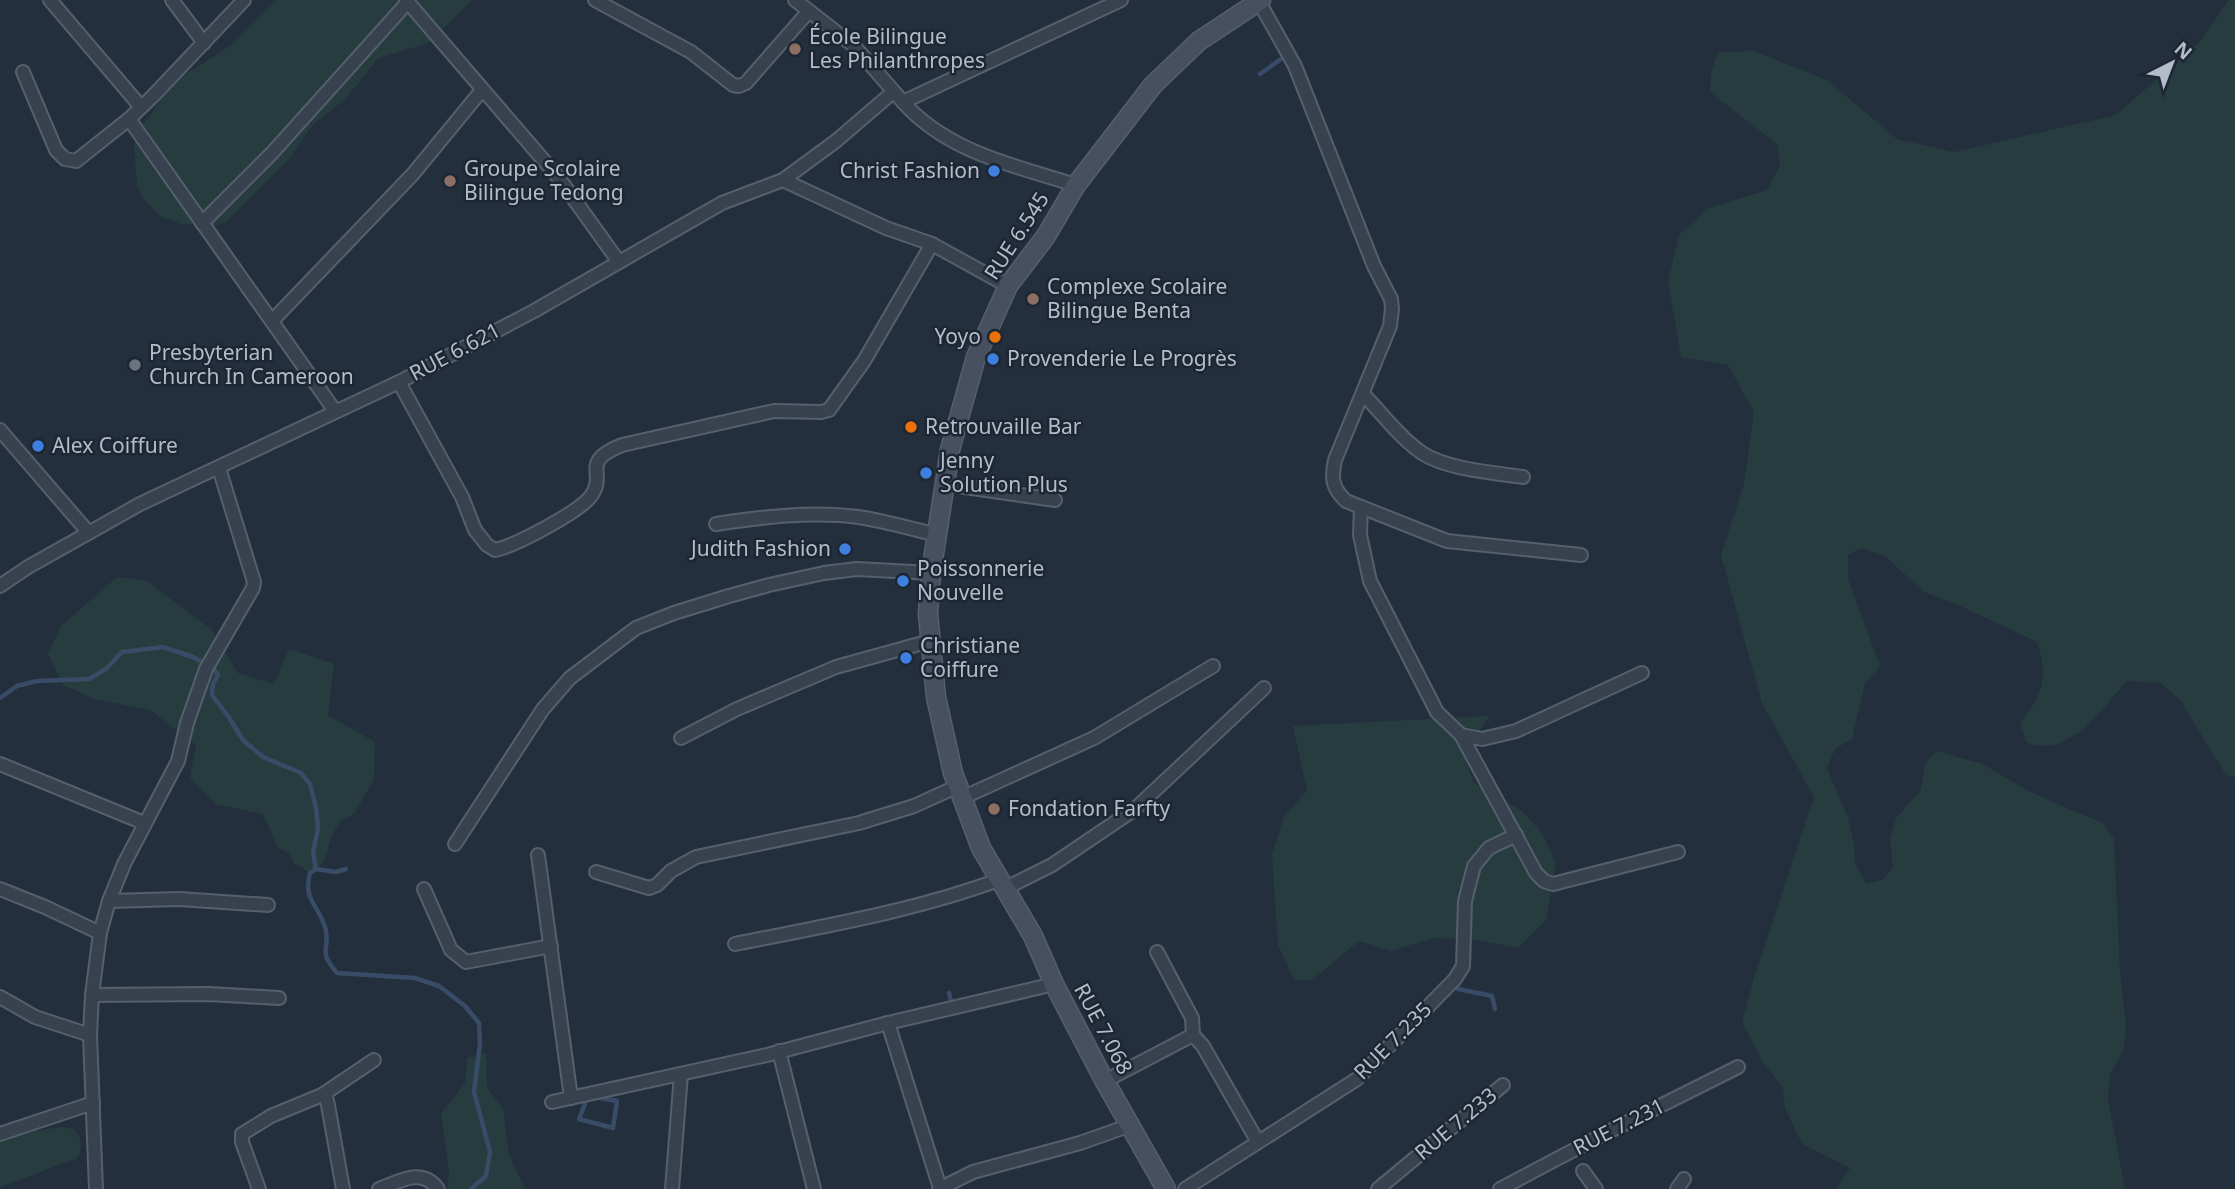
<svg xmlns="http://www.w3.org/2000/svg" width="2235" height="1189" font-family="'Noto Sans',sans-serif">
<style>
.green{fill:#263c3f}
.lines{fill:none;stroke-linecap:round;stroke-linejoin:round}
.stream{stroke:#394c67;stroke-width:4.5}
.street-casing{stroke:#565f6c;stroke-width:16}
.secondary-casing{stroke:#565f6c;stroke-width:21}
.street{stroke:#38414e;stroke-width:12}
.secondary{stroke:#465061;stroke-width:18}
.education-dot{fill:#8d6e63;stroke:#1d2633;stroke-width:2.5}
.shop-dot{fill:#3f7fe0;stroke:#1d2633;stroke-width:2.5}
.food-dot{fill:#e8710a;stroke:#1d2633;stroke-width:2.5}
.worship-dot{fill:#6b7280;stroke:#1d2633;stroke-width:2.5}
.labels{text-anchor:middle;stroke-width:5;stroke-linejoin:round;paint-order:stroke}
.poi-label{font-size:21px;fill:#b4bcc9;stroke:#1d2633;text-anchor:start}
.street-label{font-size:21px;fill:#b4bcc9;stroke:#1d2633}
</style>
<rect width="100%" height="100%" fill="#242f3e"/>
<g class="green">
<path d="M277 0H473L428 43 379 58 345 99 313 125 290 158 226 222 214 226 202 223 183 225 160 216 142 197 137 185 134 147 137 133 175 81 233 44Z"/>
<path d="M2229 0H2235V777L2226 775 2180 700 2161 683 2127 681C2101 709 2070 760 2026 742L2020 722C2043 697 2049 675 2037 642L1958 605 1924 592 1885 556 1861 548 1848 555V579L1880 666 1865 683 1852 739 1835 749 1827 768 1848 818 1854 844 1855 863 1866 884 1882 880 1893 867 1890 840 1896 818 1921 790 1925 764 1936 751 1983 764 2032 793 2102 823 2114 839 2120 972 2126 1025 2123 1052 2110 1074 2108 1099 2125 1189H1836L1850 1168 1802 1144 1785 1108 1783 1088 1762 1061 1742 1022 1754 978 1814 797 1762 703 1721 555 1744 484 1754 412 1728 365 1681 357 1668 281 1679 235 1709 208 1767 190 1780 165 1778 145 1710 92 1711 72 1718 52 1754 51 1827 80 1897 139 1954 152 2116 115 2200 41Z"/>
<path d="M117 577 147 581 211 629 238 673 274 684 289 649 334 664 328 715 375 742 374 780 354 814 341 821 332 835 324 862 310 873 294 863 290 854 278 848 263 814 216 804 190 777 196 745 150 710 94 699 63 685 48 654 61 626Z"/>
<path d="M1489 716 1464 755 1473 782 1522 811 1542 833 1556 863 1546 920 1518 948 1478 940 1433 938 1391 951 1359 941 1312 980H1294L1278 945 1272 855 1284 816 1307 791 1293 726Z"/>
<path d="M486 1053 487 1088 503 1109 509 1155 525 1189H447L449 1173 441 1113 465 1083 467 1058Z"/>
<path d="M61 1127 74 1129C82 1138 84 1151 75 1159L0 1187V1139L8 1135Z"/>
</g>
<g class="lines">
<g class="stream">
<path d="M1260 74 1288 54"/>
<path d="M0 698 17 686 37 681 89 679 106 669 122 652 163 647 193 657 213 668 218 675 213 684 212 695 228 716 243 740 263 757 301 773 310 784 316 808 318 828 313 853 316 869 310 873C302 902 321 906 326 931 329 954 318 950 337 973L415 978 439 986 465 1006 479 1023 480 1043 474 1092 490 1152 486 1176 471 1189"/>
<path d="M316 869 336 872 346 869"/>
<path d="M1458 989 1492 996 1495 1009"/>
<path d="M949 993 951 1001"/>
<path d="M588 1096 617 1101 613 1128 579 1119Z"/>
</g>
<defs>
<g id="street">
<path d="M50 0 141 107"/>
<path d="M172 0 204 43"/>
<path d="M406 0 558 177 619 262"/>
<path d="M595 0 691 52 733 85 739 86 746 83 809 11"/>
<path d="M795 0 854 46 903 102 1121 0"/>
<path d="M1258 0 1295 66 1374 266 1391 299 1392 309 1390 326 1335 460C1331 478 1332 488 1346 501L1447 541 1581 555"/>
<path d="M23 72 56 150 65 159 76 161 129 119 152 97 244 0"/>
<path d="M903 102C947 152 1015 166 1076 185"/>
<path d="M129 119 335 411"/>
<path d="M783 180 886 228 932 244 1008 286"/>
<path d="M202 223 272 153 407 3"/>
<path d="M273 320 413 174 482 90"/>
<path d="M399 382 462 497 475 530 487 545 495 550C515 546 579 512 591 496 608 472 578 463 622 445L774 411 821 412 829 410 864 361 932 244"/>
<path d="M1363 394C1382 413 1399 437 1422 453 1446 469 1494 473 1523 477"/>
<path d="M0 430 88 532"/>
<path d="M944 484 1055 500"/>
<path d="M1361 507 1360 535 1370 581 1437 712 1461 735 1536 873 1544 881 1553 884 1678 852"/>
<path d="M716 524C762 517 811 511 858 517 885 521 912 529 938 535"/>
<path d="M0 586 28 567 140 504 399 382 534 311 722 203 783 180 836 141 893 92"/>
<path d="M1461 735 1482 739 1516 731 1642 673"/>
<path d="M681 738 737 709 836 667 930 641"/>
<path d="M0 764 144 823"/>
<path d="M962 798 1094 738 1213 666"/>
<path d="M455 844 543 709 570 678 636 628 674 613 729 596 769 585 824 573 857 569 931 573"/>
<path d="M538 855 571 1098"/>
<path d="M596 872 649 888 657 885 671 871 696 857 859 823 914 806 958 786"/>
<path d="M1006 888 1052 865 1135 809 1264 688"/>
<path d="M0 889 45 907 100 933"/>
<path d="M424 889 451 950 466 962 551 946"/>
<path d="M109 901 179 899 268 905"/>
<path d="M735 944C824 926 915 911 1001 879"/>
<path d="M1157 952 1192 1018 1193 1035 1203 1046 1258 1142"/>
<path d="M92 995 208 994 279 998"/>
<path d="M0 997 35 1017 90 1035"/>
<path d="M888 1023 940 1188"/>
<path d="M779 1051 814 1189"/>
<path d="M1105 1081 1193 1035"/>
<path d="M322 1095 374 1060"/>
<path d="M552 1102 767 1055 888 1023 1054 984"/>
<path d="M0 1134 93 1103"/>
<path d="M1583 1171 1596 1189"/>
<path d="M96 1189 90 1035 92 995 100 933 109 901 124 864 178 761 187 723 206 669 253 588 254 582 219 468"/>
<path d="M259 1189 242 1142V1134L271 1116 322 1095 326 1097 328 1105 343 1189"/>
<path d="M379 1189C400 1181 422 1167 438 1189"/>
<path d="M672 1189 681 1074"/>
<path d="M939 1189 973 1172 1080 1143 1128 1126"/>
<path d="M1185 1189 1357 1079 1455 979 1463 966 1465 901 1474 866 1489 848 1516 835"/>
<path d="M1378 1189 1503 1085"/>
<path d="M1500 1189 1606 1133 1738 1067"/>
<path d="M1677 1189 1684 1179"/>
</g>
<path id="secondary" d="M1166 1189 1103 1078 1054 984 1033 936 981 848 953 773 936 697 928 614 931 573 950 450 976 357 1008 286 1046 236 1076 185 1153 85 1199 41 1261 0"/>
</defs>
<use href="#street" class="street-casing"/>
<use href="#secondary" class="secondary-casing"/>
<use href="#street" class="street"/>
<use href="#secondary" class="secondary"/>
</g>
<g class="education-dot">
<circle cx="795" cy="49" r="7"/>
<circle cx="450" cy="181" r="7"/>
<circle cx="1033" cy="299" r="7"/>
<circle cx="994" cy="809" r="7"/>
</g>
<g class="shop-dot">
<circle cx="994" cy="171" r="7"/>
<circle cx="993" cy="359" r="7"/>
<circle cx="38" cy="446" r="7"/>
<circle cx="926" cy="473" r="7"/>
<circle cx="845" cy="549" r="7"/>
<circle cx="903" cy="581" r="7"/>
<circle cx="906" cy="658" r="7"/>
</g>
<g class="food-dot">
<circle cx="995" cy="337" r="7"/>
<circle cx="911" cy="427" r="7"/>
</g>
<circle class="worship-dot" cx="135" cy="365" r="7"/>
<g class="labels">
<g class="poi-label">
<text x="809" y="44">École Bilingue<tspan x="809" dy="24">Les Philanthropes</tspan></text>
<text x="464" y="176">Groupe Scolaire<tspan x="464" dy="24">Bilingue Tedong</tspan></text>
<text x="980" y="178" text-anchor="end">Christ Fashion</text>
<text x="1047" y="294">Complexe Scolaire<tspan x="1047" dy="24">Bilingue Benta</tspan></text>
<text x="981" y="344" text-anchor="end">Yoyo</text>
<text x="149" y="360">Presbyterian<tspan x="149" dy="24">Church In Cameroon</tspan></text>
<text x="1007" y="366">Provenderie Le Progrès</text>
<text x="925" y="434">Retrouvaille Bar</text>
<text x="52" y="453">Alex Coiffure</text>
<text x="940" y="468">Jenny<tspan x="940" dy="24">Solution Plus</tspan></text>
<text x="831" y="556" text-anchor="end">Judith Fashion</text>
<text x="917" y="576">Poissonnerie<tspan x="917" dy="24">Nouvelle</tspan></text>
<text x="920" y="653">Christiane<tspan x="920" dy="24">Coiffure</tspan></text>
<text x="1008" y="816">Fondation Farfty</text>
</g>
<g class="street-label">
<text transform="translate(1017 236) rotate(-57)" y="7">RUE 6.545</text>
<text transform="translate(455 352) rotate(-28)" y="7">RUE 6.621</text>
<text transform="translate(1103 1029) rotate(62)" y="7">RUE 7.068</text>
<text transform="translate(1393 1041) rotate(-45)" y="7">RUE 7.235</text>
<text transform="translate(1456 1124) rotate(-40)" y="7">RUE 7.233</text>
<text transform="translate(1619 1127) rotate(-27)" y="7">RUE 7.231</text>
</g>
</g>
<g transform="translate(2172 63) rotate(42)" stroke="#1d2633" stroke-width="5" paint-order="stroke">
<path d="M0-5L12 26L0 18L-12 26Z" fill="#b4bcc9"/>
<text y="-10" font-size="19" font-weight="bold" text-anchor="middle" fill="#b4bcc9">N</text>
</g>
</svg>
